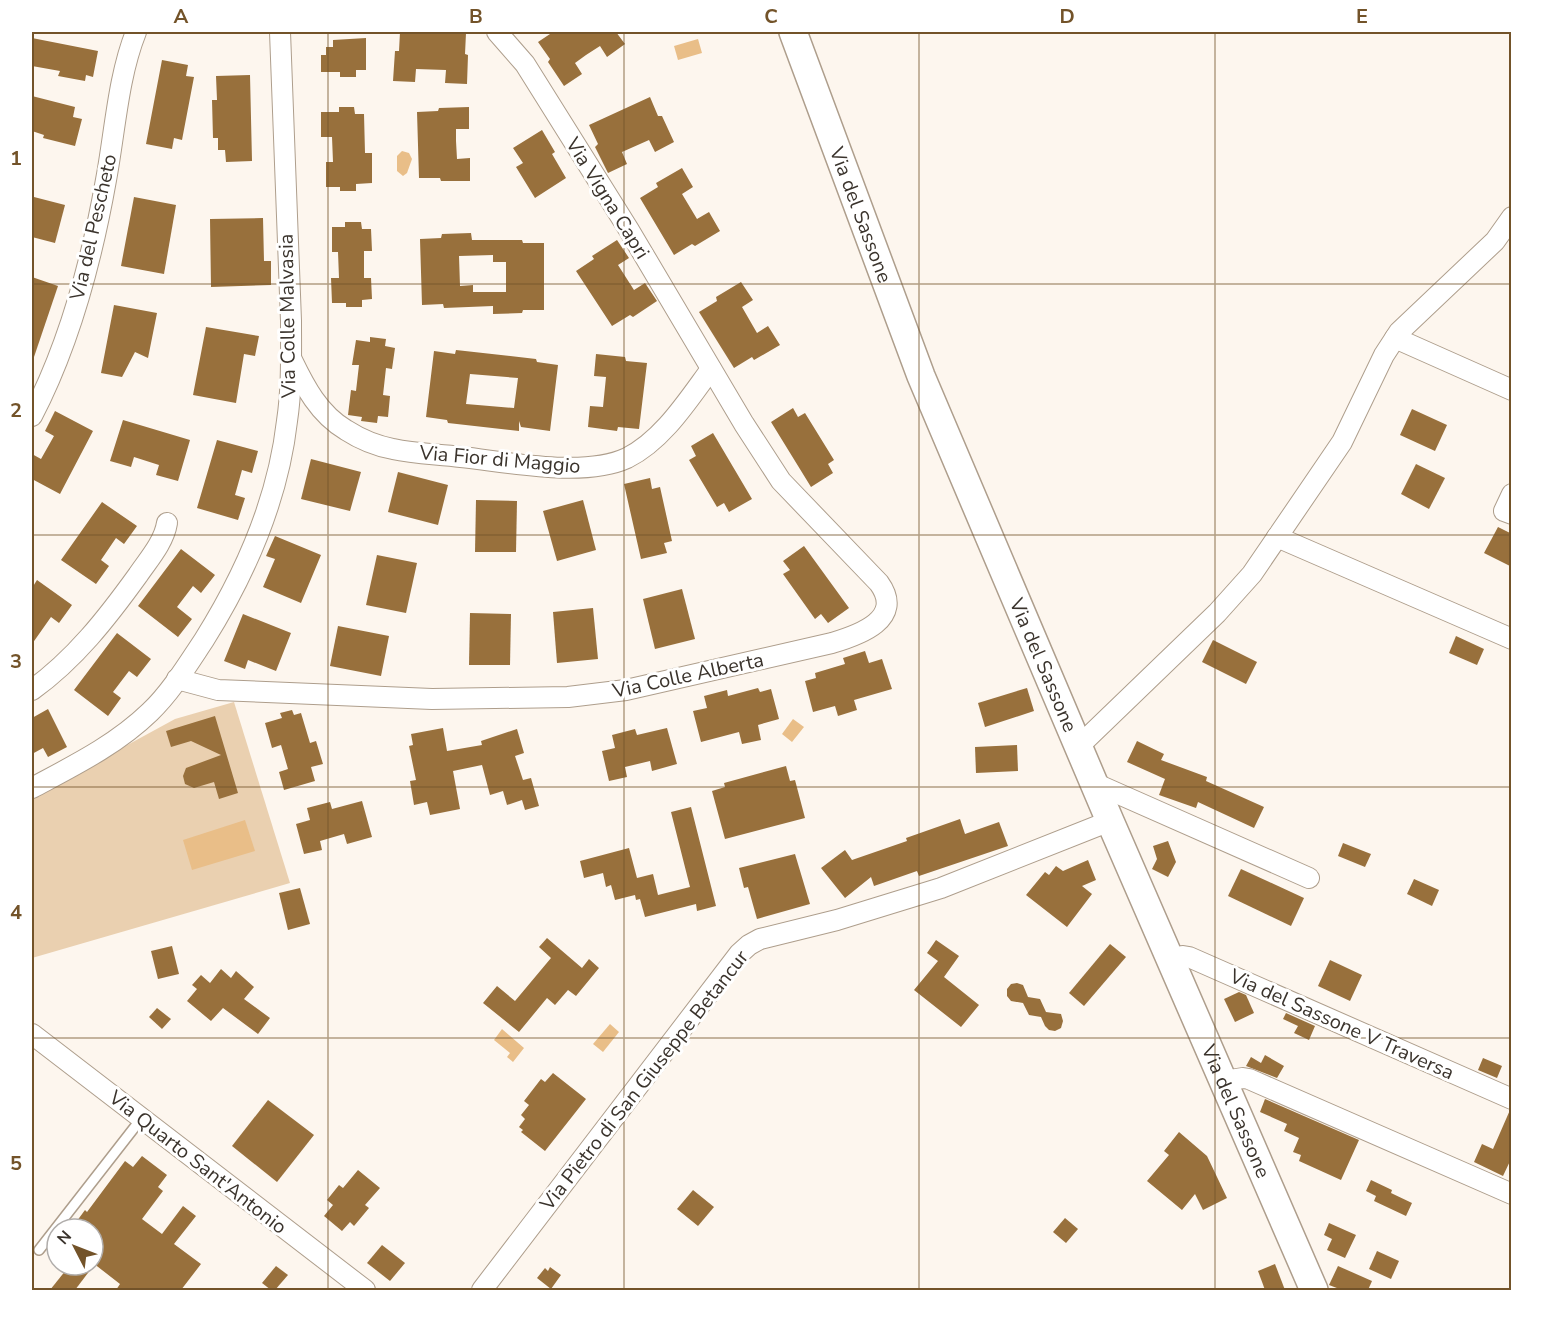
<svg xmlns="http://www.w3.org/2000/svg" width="1543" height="1322" font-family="'Nunito Sans',sans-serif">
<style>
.green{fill:#ead0b0}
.water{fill:#e9be88}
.building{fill:#98703c;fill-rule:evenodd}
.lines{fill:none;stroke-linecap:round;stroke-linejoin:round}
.lane-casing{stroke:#ae9e8c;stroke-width:12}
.street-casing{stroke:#ae9e8c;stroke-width:22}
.secondary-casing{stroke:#ae9e8c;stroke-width:30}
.lane{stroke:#fff;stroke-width:9}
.street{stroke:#fff;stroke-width:20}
.secondary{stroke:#fff;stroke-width:27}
.grid{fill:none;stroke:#735329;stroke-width:1.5;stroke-opacity:0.55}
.labels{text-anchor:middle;stroke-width:6;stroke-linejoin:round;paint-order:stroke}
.street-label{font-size:20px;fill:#3a332c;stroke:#fff}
.neatline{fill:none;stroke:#735329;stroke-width:2}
.grid-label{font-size:20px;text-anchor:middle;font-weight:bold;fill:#735329}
</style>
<rect width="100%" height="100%" fill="#fdf6ee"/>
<path class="green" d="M234 702 290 883 32 958V797L175 719Z"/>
<g class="water">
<path d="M698 39 702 53 678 60 674 46Z"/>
<path d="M402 151 409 153 412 159 407 173 403 176 397 171V156Z"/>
<path d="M793 719 804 727 792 742 782 734Z"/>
<path d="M245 820 255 851 192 870 183 840Z"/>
<path d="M610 1024 619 1032 603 1052 593 1044Z"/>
<path d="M502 1029 524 1048 513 1062 507 1057 510 1053 494 1040Z"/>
</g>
<g class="building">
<path d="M400 32 466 33 465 54 468 55 467 84 445 83 446 70 416 69 415 82 393 81 395 51H399Z"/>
<path d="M553 32H616L625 44 607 57 600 46 586 55 575 63 582 74 564 86 548 62 550 59 538 42Z"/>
<path d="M32 38 98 51 93 77 86 75 85 81 58 76 60 71 32 66Z"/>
<path d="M366 38V70H356V77H340V72H321V55H326V47H333V40Z"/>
<path d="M162 60 188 65 186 76 194 77 182 140 174 138 172 149 146 144Z"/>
<path d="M250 75 252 161 226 162 225 150H218V138H213L212 100H217L216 76Z"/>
<path d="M32 96 75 107 73 117 82 119 75 146 43 138 44 135 32 131Z"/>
<path d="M650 97 658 116H662L674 142 655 152 649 140 622 152 627 164 608 173 595 147 598 144 589 125Z"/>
<path d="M339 107H354L355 114H364L365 153H372V183L356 184V191H340V187H326V162H333L332 137H321V112H339Z"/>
<path d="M469 107V129H456V141L457 159 470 158V181H441L440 178H419L417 112 438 111 439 108Z"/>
<path d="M542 130 555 152 552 154 566 178 535 198 516 167 523 163 513 148Z"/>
<path d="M682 168 693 187 682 194 697 219 709 212 720 231 695 246 692 244 674 255 640 198 658 187 656 183Z"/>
<path d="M34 197 65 205 55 243 32 237V209Z"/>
<path d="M134 197 176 205 164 274 121 266Z"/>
<path d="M263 218 264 261H271V285L211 287 210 219Z"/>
<path d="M345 222H361L362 229H371L372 251H364V278H371L372 299 362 300V307H346V303H332L331 278H339L338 252H332V227H345Z"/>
<path d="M471 233 472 240H522L523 243H544V310H523L522 313 493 314V306L444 308 443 304 422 305 420 239 441 238 442 234ZM493 255V262H506V292H473V285L460 286 459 256Z"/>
<path d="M617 240 629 258 618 265 634 290 645 283 657 301 633 317 630 315 612 326 576 271 594 259 592 256Z"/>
<path d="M32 277 58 286 34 357H32Z"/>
<path d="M741 282 753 300 742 307 757 333 768 326 780 345 754 360 752 357 734 368 699 312 717 301 716 297Z"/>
<path d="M114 305 157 313 148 358 135 352 122 377 101 373Z"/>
<path d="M206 327 259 336 255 356 244 354 236 403 193 395Z"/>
<path d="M370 337 386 339 385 346 395 348 392 369 386 368 383 395 390 396 388 417 378 416 377 423 361 421 362 417 348 415 351 390 356 391 359 365H352L356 340 370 342Z"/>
<path d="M456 350 536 359 537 362 558 365 550 431 521 427 519 421V431L448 423 447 420 426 417 434 351 455 354ZM470 374 518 378 514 408 466 404Z"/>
<path d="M596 354 625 357 626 361 647 363 639 429 618 427 617 431 588 427 590 406 603 407 606 377 594 376Z"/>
<path d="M793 408 798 417 805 413 834 460 828 464 833 473 811 487 771 422Z"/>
<path d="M1412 409 1447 425 1435 451 1400 435Z"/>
<path d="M55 411 93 431 60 494 32 479V454L41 459 54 436 45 431Z"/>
<path d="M123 420 190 440 178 481 156 475 159 465 134 457 131 467 110 461Z"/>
<path d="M713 433 752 499 729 512 724 503 717 507 689 460 696 456 691 446Z"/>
<path d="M217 440 258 451 252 473 242 470 235 495 245 498 238 520 197 508Z"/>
<path d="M311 459 361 472 350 511 301 499Z"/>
<path d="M1416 464 1445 478 1429 509 1401 494Z"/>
<path d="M398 472 448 485 438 525 388 512Z"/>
<path d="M650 478 652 489 660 487 672 541 664 543 667 553 641 559 624 484Z"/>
<path d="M476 500 517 501 516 552H475Z"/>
<path d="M583 500 596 550 557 561 543 511Z"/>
<path d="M102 502 137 526 124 544 116 538 101 560 109 566 96 584 61 560Z"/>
<path d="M1498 527 1512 534V567L1484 553Z"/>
<path d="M275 536 321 555 301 603 263 587 275 559 266 556Z"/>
<path d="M804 546 849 608 828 623 821 614 815 619 783 574 790 570 783 561Z"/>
<path d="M181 549 215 575 201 593 193 586 177 607 192 619 178 637 138 606Z"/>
<path d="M377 555 417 563 406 613 366 605Z"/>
<path d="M37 580 72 605 59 623 51 617 32 644V588Z"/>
<path d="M682 589 695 639 655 649 643 599Z"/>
<path d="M593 608 598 659 557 663 553 612Z"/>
<path d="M470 613 511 614 510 665H469Z"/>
<path d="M243 614 291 633 276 671 248 660 245 669 224 661Z"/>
<path d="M338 626 389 636 381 676 330 666Z"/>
<path d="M117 633 151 659 137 677 129 671 113 692 121 698 108 716 74 690Z"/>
<path d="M1456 636 1484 649 1477 665 1449 653Z"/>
<path d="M1213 640 1257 662 1246 684 1202 662Z"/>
<path d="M865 651 869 663 882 659 892 689 854 700 857 710 838 716 835 706 813 712 805 681 816 678 815 673 845 664 843 658Z"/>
<path d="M758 688 760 692 771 689 779 719 758 725 761 740 742 744 739 732 701 742 693 711 707 708 704 696 727 690 728 696Z"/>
<path d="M1027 688 1034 711 985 727 978 703Z"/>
<path d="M48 709 67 747 48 757 43 748 32 754V718Z"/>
<path d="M292 710 294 715 301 713 310 743 316 741 323 764 311 767 315 781 284 790 279 772 288 769 281 745 272 748 265 723 282 718 280 713Z"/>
<path d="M215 716 238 793 219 799 214 782 194 788 185 784 183 776 186 768 221 755 191 741 171 747 166 731Z"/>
<path d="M443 728 447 751 482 745 481 741 517 729 524 753 515 756 523 780 531 778 539 806 525 810 522 800 507 805 503 791 490 795 482 765 453 771 460 809 430 815 427 802 414 805 410 781 416 780 409 746 413 745 411 734Z"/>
<path d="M667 728 677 764 652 771 650 761 625 767 627 777 609 781 602 751 615 748 612 735 635 729 637 735Z"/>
<path d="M1137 741 1164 754 1161 760 1207 777 1206 781 1264 807 1254 828 1198 802 1196 808 1159 795 1165 779 1127 762Z"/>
<path d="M1017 745 1018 771 976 773 975 747Z"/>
<path d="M786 766 790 781 795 780 805 818 725 839 712 791 725 787 724 783Z"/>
<path d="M362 801 372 837 347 844 344 834 320 841 322 850 304 854 296 824 310 820 307 808 330 802 332 809Z"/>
<path d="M691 807 716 906 697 911 696 904 645 917 640 899 636 900 635 895 615 900 611 885 606 887 603 873 584 878 580 861 629 848 637 878 653 874 658 895 690 887 671 812Z"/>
<path d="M960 819 965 834 999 822 1008 846 919 876 917 871 874 886 871 877 845 898 821 868 845 850 852 860 907 841 906 838Z"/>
<path d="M1168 841 1176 862 1168 877 1152 869 1157 859 1153 846Z"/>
<path d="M1343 843 1371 854 1365 867 1338 856Z"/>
<path d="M795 854 810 904 757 919 748 887 744 888 739 868Z"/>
<path d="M1088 860 1096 880 1082 886 1092 894 1067 927 1026 895 1045 872 1049 875 1056 866 1063 871Z"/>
<path d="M1241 869 1304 898 1291 926 1228 896Z"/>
<path d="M1414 879 1439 890 1432 906 1407 894Z"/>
<path d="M300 888 310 924 288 930 279 893Z"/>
<path d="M547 938 582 968 589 959 599 968 576 996 568 990 555 1005 547 998 519 1032 483 1003 497 986 515 1001 551 958 539 947Z"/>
<path d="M936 940 959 956 944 977 979 1005 961 1027 914 990 938 961 927 953Z"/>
<path d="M1110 944 1126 957 1084 1006 1069 993Z"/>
<path d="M172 946 179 974 158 979 151 951Z"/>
<path d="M1330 960 1362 975 1350 1001 1318 986Z"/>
<path d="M221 969 231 978 236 971 254 987 244 999 270 1018 258 1034 223 1008 211 1021 187 1001 197 989 192 985 201 975 210 983Z"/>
<path d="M1017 983 1023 985 1028 997 1040 999 1046 1012 1061 1014 1063 1021 1061 1028 1055 1031 1049 1030 1045 1026 1041 1017 1029 1015 1023 1003 1011 1001 1007 996V989L1011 984Z"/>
<path d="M1239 992 1246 995 1254 1013 1235 1022 1224 999Z"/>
<path d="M157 1008 171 1019 162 1029 149 1017Z"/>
<path d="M1286 1013 1315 1026 1309 1040 1294 1033 1298 1026 1283 1019Z"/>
<path d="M1265 1055 1284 1066 1277 1078 1246 1066 1251 1057 1261 1063Z"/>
<path d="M1483 1058 1502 1066 1497 1078 1478 1070Z"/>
<path d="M553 1073 586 1099 545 1151 521 1132 523 1130 519 1127 525 1119 521 1115 529 1105 524 1101 541 1079 545 1082Z"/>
<path d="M1265 1099 1359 1140 1341 1180 1299 1161 1301 1155 1293 1152 1299 1138 1284 1131 1287 1124 1260 1112Z"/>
<path d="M268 1100 314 1135 277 1182 232 1146Z"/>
<path d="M1510 1110 1512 1111V1157L1503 1176 1474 1162 1482 1144 1493 1149Z"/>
<path d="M1179 1132 1207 1156 1227 1198 1203 1210 1195 1194 1182 1210 1147 1181 1169 1155 1164 1151Z"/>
<path d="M142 1156 167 1175 158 1187 163 1191 142 1219 162 1234 183 1206 196 1216 174 1244 201 1264 181 1290H116L120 1284 93 1263V1229H71L85 1210 87 1212 125 1161 133 1167Z"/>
<path d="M358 1170 380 1188 365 1205 369 1208 354 1226 350 1222 342 1231 324 1216 333 1205 327 1200 339 1185 343 1188Z"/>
<path d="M1371 1180 1392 1190 1391 1193 1412 1203 1406 1216 1374 1201 1376 1196 1366 1191Z"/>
<path d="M693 1190 714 1207 698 1226 677 1209Z"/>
<path d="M1065 1218 1078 1229 1066 1243 1053 1232Z"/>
<path d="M1329 1223 1356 1235 1345 1258 1327 1250 1332 1239 1324 1235Z"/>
<path d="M382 1245 405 1263 390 1281 367 1263Z"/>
<path d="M1377 1251 1399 1261 1391 1279 1369 1269Z"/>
<path d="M1275 1264 1285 1290H1265L1258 1271Z"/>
<path d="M70 1265H94L75 1290H50Z"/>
<path d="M276 1266 288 1275 275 1290H271L262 1283Z"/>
<path d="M1338 1266 1372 1281 1368 1290H1342L1329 1285Z"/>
<path d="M550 1267 561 1275 551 1289 537 1278 545 1268 548 1271Z"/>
</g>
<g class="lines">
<defs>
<path id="lane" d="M39 1250 141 1119"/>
<g id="street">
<path d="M1395 338 1512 390"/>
<path d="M292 360C305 387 319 414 346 430 360 439 377 446 393 449 415 454 438 454 461 457 508 462 584 478 627 458 663 440 688 400 711 369"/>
<path d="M32 416C69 345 92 259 106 180 115 132 118 77 136 32"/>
<path d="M1512 494 1504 511 1512 514"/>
<path d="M1277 537 1512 639"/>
<path d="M177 679 218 690 432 699 568 697 626 690 832 643C859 635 905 619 879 583L781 481 744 424 629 230 525 64 497 32"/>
<path d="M32 690C75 659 107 618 138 575 149 559 164 542 167 523"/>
<path d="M1079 746 1217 613 1252 574 1342 442 1384 355 1399 332 1495 241 1512 217"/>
<path d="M1094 783 1309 878"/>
<path d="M32 788C73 766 116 745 150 712 171 692 188 664 204 640 246 573 278 500 287 421 292 388 291 354 291 321L280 32"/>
<path d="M1171 959 1183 956 1189 957 1512 1099"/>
<path d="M32 1034 365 1290"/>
<path d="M1224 1081 1243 1078 1249 1079 1512 1194"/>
<path d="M482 1290 739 954 749 945 760 939 837 920 941 888 1110 821"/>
</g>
<g id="secondary">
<path id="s1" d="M793 32 921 376 1110 821 1314 1290"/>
</g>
</defs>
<use href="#lane" class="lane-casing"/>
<use href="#street" class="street-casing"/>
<use href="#secondary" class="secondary-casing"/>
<use href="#lane" class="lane"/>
<use href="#street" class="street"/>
<use href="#secondary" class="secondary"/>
</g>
<path class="grid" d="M328 32V1290M624 32V1290M919 32V1290M1215 32V1290M32 284H1512M32 535H1512M32 787H1512M32 1038H1512"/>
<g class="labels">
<g class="street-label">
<text transform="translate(608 198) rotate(58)" y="7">Via Vigna Capri</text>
<text dy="7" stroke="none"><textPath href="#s1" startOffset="195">Via del Sassone</textPath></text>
<text transform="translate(93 227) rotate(-77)" y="7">Via del Pescheto</text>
<text transform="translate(287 316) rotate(-91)" y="7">Via Colle Malvasia</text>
<text transform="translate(500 459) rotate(5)" y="7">Via Fior di Maggio</text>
<text dy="7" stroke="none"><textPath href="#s1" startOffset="681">Via del Sassone</textPath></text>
<text transform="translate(688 675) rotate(-12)" y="7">Via Colle Alberta</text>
<text transform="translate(1342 1024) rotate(24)" y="7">Via del Sassone V Traversa</text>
<text transform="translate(644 1080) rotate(-52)" y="7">Via Pietro di San Giuseppe Betancur</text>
<text dy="7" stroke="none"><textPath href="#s1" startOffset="1167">Via del Sassone</textPath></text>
<text transform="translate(198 1162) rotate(38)" y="7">Via Quarto Sant'Antonio</text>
</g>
</g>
<rect width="1543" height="1322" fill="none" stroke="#ffffff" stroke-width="66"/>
<g transform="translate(75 1247) rotate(312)"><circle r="28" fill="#ffffff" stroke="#b0adab" stroke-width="1.5"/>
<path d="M0-4.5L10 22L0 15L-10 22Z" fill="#735329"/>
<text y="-9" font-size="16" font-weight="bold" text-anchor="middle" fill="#3a332c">N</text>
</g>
<rect x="33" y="33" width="1477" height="1256" class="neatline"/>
<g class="grid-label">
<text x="181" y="23">A</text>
<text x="476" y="23">B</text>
<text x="771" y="23">C</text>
<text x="1067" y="23">D</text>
<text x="1362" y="23">E</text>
<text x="16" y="165">1</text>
<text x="16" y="417">2</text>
<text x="16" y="668">3</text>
<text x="16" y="919">4</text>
<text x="16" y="1170">5</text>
</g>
</svg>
